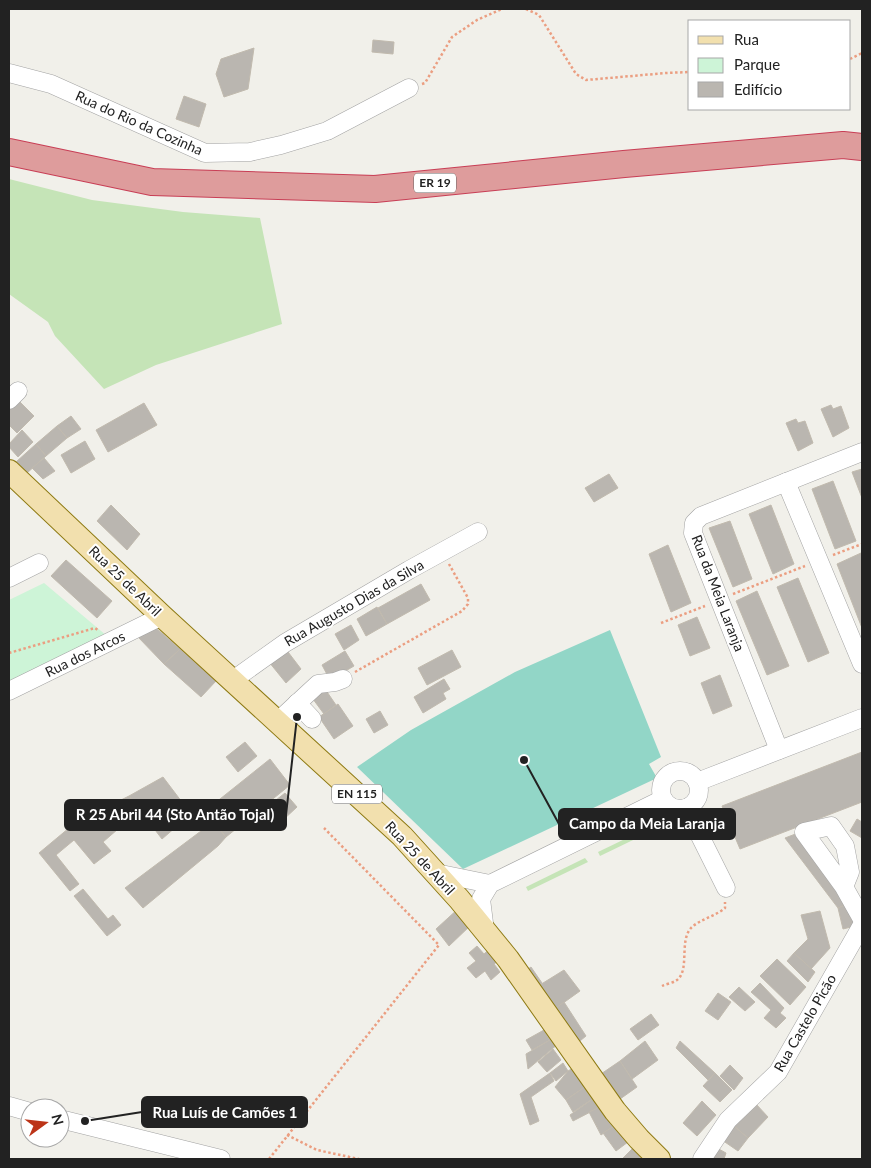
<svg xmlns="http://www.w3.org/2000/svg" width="871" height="1168" font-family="Lato,sans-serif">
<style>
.grass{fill:#c5e4b7}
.park{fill:#cdf4d7}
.pitch{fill:#92d6c7}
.building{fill:#bab6b0;stroke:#c1baae}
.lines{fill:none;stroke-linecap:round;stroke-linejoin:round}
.minor-casing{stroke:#a3a3a3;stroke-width:19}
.major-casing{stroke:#8e7a12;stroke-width:24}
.highway-casing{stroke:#c83e55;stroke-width:28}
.path{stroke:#eb9e81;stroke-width:2.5;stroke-dasharray:2.5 2.5;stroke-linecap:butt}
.minor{stroke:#fff;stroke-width:18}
.major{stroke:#f2e0ae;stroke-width:22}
.highway{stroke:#de9c9c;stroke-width:26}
.labels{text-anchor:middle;stroke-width:4;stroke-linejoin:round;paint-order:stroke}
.shield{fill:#fff;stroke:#646464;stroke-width:1}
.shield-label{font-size:12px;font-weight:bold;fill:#222}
.street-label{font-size:14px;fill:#222;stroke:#fff}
.leader{fill:none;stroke:#222;stroke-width:2}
.callout-dot{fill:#222;stroke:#fff;stroke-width:2}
.callout{fill:#222;stroke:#222;stroke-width:2}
.callout-label{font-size:15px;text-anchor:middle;font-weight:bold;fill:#fff}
</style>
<rect width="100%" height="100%" fill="#f1f0ea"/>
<g class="grass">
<path d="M9 179 92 200 183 212 260 218 282 324 156 365 104 389 55 336 48 322 9 294Z"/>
<path d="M658 823 660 827 600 856 598 852Z"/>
<path d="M585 858 588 862 528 891 526 887Z"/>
</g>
<path class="park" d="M44 583 107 636 9 682V600Z"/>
<path class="pitch" d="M610 630 661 757 649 764 657 778 463 869 357 767 411 730 515 672Z"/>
<g class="building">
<path d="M373 40 394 42 393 54 372 52Z"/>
<path d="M254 48 248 89 224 97 216 74 221 59Z"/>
<path d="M184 96 206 104 199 127 176 119Z"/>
<path d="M16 398 34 416 17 433 9 425V405Z"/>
<path d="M144 403 157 425 108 452 96 430Z"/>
<path d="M831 405 833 409 841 406 849 428 833 437 821 409Z"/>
<path d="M71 416 81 429 67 438 57 426Z"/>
<path d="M796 419 798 423 805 421 813 443 798 451 786 423Z"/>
<path d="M57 426 67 438 46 456 36 444Z"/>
<path d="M22 430 33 442 18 457 9 447V444Z"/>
<path d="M85 441 95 459 71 473 61 455Z"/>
<path d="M36 444 46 456 27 473 16 462Z"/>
<path d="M44 458 55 471 43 479 32 468Z"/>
<path d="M862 469V498L852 472Z"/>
<path d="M609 474 618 488 594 502 585 488Z"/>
<path d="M833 481 856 541 835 549 812 489Z"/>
<path d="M111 505 140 534 127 550 97 521Z"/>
<path d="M771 505 794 564 773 574 749 514Z"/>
<path d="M730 521 752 579 733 587 709 528Z"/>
<path d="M668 545 691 603 671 612 649 554Z"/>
<path d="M861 553 862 555V628L837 564Z"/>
<path d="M66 560 112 601 97 618 51 576Z"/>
<path d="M798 578 829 653 808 662 777 587Z"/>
<path d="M421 584 430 600 387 624 378 608Z"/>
<path d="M757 591 789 666 767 675 736 601Z"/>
<path d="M377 607 387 624 366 636 357 619Z"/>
<path d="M697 617 710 648 690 656 678 625Z"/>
<path d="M351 625 359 640 344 650 335 634Z"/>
<path d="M156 628 180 649 164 664 138 637Z"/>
<path d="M285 648 301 669 286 683 269 662Z"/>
<path d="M180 649 216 681 201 697 164 664Z"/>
<path d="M452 650 461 667 427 685 418 668Z"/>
<path d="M345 651 354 666 330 680 322 665Z"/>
<path d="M720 675 732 706 713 714 701 683Z"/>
<path d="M444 679 450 689 443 693 446 699 423 713 414 697Z"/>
<path d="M323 686 336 705 324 714 310 695Z"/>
<path d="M338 704 353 726 334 739 319 717Z"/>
<path d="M380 711 388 725 374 733 366 719Z"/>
<path d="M245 742 257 756 238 772 226 757Z"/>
<path d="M862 752V802L740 849 722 806Z"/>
<path d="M270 759 290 785 226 837 205 811Z"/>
<path d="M163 777 191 814 162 839 129 796Z"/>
<path d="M285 793 297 807 283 820 271 804Z"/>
<path d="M129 796 140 810 103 842 111 851 94 864 74 840 56 855 79 884 70 891 39 853 69 828 85 820 89 824 115 803Z"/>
<path d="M857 819 862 822V838L850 831Z"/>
<path d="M213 822 226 837 218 846 143 908 125 888Z"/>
<path d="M798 833 850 903 838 908 785 838Z"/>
<path d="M83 889 108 919 113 915 121 925 107 936 74 896Z"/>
<path d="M850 903 855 926 843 929 838 908Z"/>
<path d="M459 908 472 924 449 946 436 929Z"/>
<path d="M820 911 830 948 811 969 794 953 808 939 801 915Z"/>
<path d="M477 946 484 954 492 947 501 959 494 964 500 972 491 980 485 971 476 978 467 968 476 961 469 953Z"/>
<path d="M794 953 815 972 808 982 787 961Z"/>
<path d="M777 959 806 987 790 1005 760 976Z"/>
<path d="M531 967 542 983 535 988 524 972Z"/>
<path d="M564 970 580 991 552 1011 535 988Z"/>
<path d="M760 983 784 1008 780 1013 786 1018 776 1028 764 1018 771 1010 751 992Z"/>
<path d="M739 987 755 1002 745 1011 729 997Z"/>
<path d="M718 993 731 1002 718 1020 705 1011Z"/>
<path d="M564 1002 586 1036 575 1045 552 1011Z"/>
<path d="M651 1014 659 1025 638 1040 630 1029Z"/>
<path d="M544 1030 550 1040 532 1050 526 1040Z"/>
<path d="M555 1037 558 1044 528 1069 526 1054Z"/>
<path d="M645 1041 658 1060 632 1079 620 1061Z"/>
<path d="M680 1041 715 1073 708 1080 676 1048Z"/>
<path d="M553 1049 561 1060 547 1072 538 1062Z"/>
<path d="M620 1061 637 1087 613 1104 595 1078Z"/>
<path d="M563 1063 568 1071 556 1081 550 1073Z"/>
<path d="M730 1065 743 1078 734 1090 720 1076Z"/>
<path d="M573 1068 586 1086 566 1100 555 1087 568 1071Z"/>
<path d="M550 1073 554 1081 531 1097 539 1121 530 1125 520 1094Z"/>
<path d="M715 1073 732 1090 720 1102 703 1086Z"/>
<path d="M586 1086 594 1098 573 1112 566 1100Z"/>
<path d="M594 1098 600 1107 573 1121 570 1115Z"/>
<path d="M702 1101 716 1115 697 1136 683 1123Z"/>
<path d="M756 1104 768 1117 748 1138 734 1126Z"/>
<path d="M600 1107 614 1126 601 1135 589 1112Z"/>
<path d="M614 1126 628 1142 616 1151 603 1133Z"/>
<path d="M734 1126 748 1138 738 1151 722 1140Z"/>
<path d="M634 1147 642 1156 638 1159H622Z"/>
<path d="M717 1148 726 1153 724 1159H711Z"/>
</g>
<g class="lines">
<defs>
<g id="minor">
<path d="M9 73 51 84 205 153 250 152 281 145 327 131 409 88"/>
<path d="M9 400 18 391"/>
<path d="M786 482 862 664"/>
<path d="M9 578 39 563"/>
<path d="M233 680 285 643 409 570 478 532"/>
<path d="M9 691 162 616"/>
<path d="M297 703 312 719"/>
<path d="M278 721 318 684 335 682 343 679"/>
<path d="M779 750 693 533 694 523 701 516 862 452"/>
<circle cx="680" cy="790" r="19"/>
<path d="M697 782 862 718"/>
<path d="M686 808 726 888"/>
<path d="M436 873 490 884"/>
<path d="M844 887 850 872 845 846 831 826 804 832 844 887 862 919"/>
<path d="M485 931 481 899 490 884 663 799"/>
<path d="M9 1106 30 1112"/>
<path d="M60 1119 221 1159"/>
<path d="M702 1159 728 1120 778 1072 862 925"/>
</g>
<path id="major" d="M9 471 162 616 402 836 459 899 508 959 615 1111 639 1139 659 1159"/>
<path id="highway" d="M9 152 152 182 375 189 624 164 843 145 862 147"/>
</defs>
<use href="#minor" class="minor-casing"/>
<use href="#major" class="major-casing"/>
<use href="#highway" class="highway-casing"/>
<g class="path">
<path d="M526 9 539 15 576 74 586 80 666 73 690 72"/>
<path d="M850 59 862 53"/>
<path d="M422 84 425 83 452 37 477 20 502 9"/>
<path d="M833 555 862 544"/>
<path d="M733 594 805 566"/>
<path d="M661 623 705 606"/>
<path d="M9 653 95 628 99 631"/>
<path d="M355 672 462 611 468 604V598L449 564"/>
<path d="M662 986C666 984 673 983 677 980 690 970 679 941 691 928 700 919 716 916 725 908V902"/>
<path d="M287 1135 317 1150 359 1159"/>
<path d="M269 1159 439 945 324 828"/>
</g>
<use href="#minor" class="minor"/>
<use href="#major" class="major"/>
<use href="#highway" class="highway"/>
</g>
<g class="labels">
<g class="shield">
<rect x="414" y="173.5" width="42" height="19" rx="4"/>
<rect x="332" y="784.5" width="50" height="19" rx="4"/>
</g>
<g class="shield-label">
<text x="435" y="187">ER 19</text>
<text x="357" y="798">EN 115</text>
</g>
<g class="street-label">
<text transform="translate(139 123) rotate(24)" y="5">Rua do Rio da Cozinha</text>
<text transform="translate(125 581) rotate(44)" y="5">Rua 25 de Abril</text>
<text transform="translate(718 593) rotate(69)" y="5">Rua da Meia Laranja</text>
<text transform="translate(354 603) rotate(-30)" y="5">Rua Augusto Dias da Silva</text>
<text transform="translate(85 654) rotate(-26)" y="5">Rua dos Arcos</text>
<text transform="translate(420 858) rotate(47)" y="5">Rua 25 de Abril</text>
<text transform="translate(805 1023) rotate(-60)" y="5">Rua Castelo Picão</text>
</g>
</g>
<path class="leader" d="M297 717L286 815M524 760L559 824M85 1121L142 1112"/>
<g class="callout-dot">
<circle cx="297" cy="717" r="5"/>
<circle cx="524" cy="760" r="5"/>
<circle cx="85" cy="1121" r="5"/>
</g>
<g class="callout">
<rect x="65" y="800" width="221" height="30" rx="5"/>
<rect x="559" y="809" width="176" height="30" rx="5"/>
<rect x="142" y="1097" width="165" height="30" rx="5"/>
</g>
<g class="callout-label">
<text x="175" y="820">R 25 Abril 44 (Sto Antão Tojal)</text>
<text x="647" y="829">Campo da Meia Laranja</text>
<text x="225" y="1118">Rua Luís de Camões 1</text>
</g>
<rect width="871" height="1168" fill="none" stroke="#222222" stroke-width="20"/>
<rect x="688" y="20" width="162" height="90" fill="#ffffff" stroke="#a7a7a7"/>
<rect x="698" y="36" width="25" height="8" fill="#f2e0ae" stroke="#a7a7a7"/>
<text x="734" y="45" font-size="15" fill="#222222">Rua</text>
<rect x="698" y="58" width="25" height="15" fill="#cdf4d7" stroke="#a7a7a7"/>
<text x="734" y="70" font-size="15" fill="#222222">Parque</text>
<rect x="698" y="82" width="25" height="15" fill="#bab6b0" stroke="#a7a7a7"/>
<text x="734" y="95" font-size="15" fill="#222222">Edifício</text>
<g transform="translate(45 1123) rotate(75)"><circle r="24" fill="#ffffff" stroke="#a7a7a7"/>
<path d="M0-4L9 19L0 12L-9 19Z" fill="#bc3418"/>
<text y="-8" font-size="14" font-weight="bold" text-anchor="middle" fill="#222222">N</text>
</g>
</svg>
